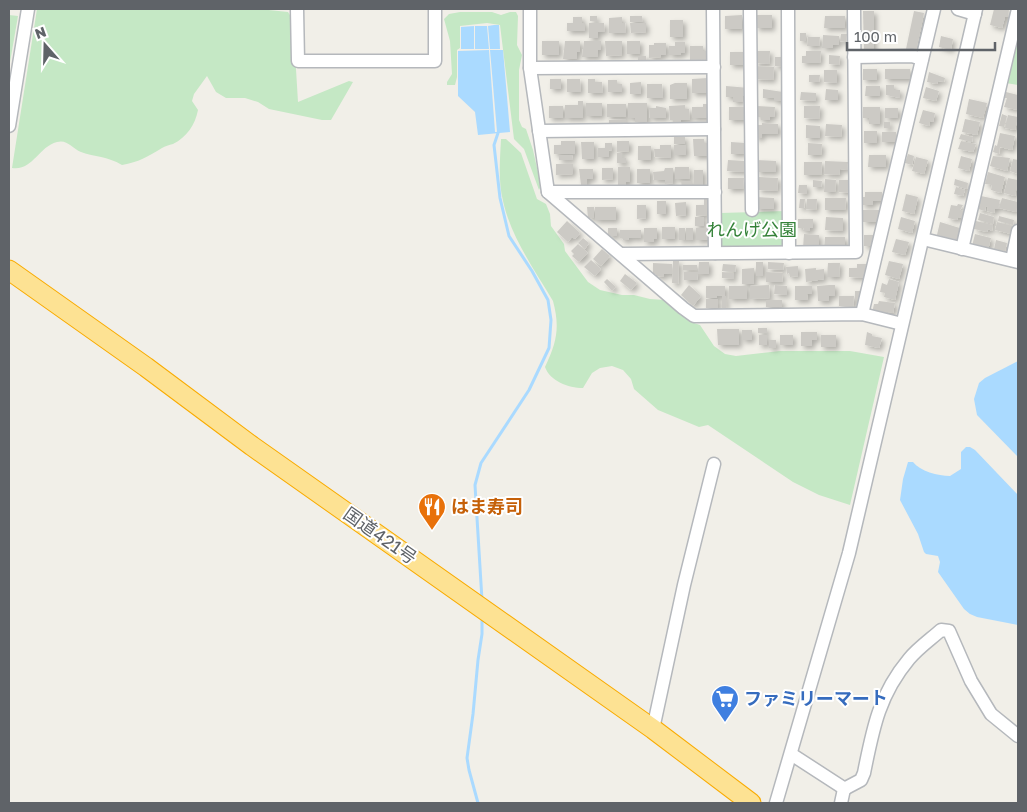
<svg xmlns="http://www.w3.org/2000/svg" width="1027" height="812" font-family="'Golos Text','Noto Sans JP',sans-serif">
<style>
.green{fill:#c5e8c5}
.water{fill:#aadaff}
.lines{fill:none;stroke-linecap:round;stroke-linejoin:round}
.stream{stroke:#aadaff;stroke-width:3}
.building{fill:#cccac5;filter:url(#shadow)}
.minor-casing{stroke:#b5b8bc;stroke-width:15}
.highway-casing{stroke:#f9ab00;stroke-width:21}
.minor{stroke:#fff;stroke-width:12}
.highway{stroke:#fde293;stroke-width:19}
.labels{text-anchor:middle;stroke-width:4;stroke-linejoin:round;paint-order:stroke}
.park-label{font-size:18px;fill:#348238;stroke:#fff}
.food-label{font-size:18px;font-weight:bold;fill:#c56008;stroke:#fff;text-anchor:start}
.street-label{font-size:18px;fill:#5f6368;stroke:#fff}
.shop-label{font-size:18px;font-weight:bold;fill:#366cbe;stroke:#fff;text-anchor:start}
</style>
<defs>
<filter id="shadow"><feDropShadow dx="3" dy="3" stdDeviation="2.5" flood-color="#0004"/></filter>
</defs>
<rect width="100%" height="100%" fill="#f1efe8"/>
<g class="green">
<path d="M37 9H259L288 12 293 20 298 102 349 81 353 82 331 120H322L269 109 258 102 245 98H226L216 92 207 76 194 94 192 101 198 110C195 125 187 137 173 144 169 145 165 146 162 148 147 157 139 162 122 165 107 156 95 157 81 152 72 148 67 139 57 142 38 147 33 171 12 168Z"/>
<path d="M460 12H492L501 15 510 12H516L518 16 517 45 522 55 519 70V120L522 127 526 129 533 150 541 186 539 190 524 149 514 139 500 25 487 23 460 26V48L457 50V77L455 85H447V82L452 74 450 41 444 19 449 14Z"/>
<path d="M9 15 18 16 9 68Z"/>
<path d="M1018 29V85L1006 83Z"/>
<path d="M501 139H506L521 153 537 199 546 204 550 214 551 226 564 244 565 251 588 282 600 290 622 295H634L650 299 665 300 691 322 700 325 714 346 725 354 736 356 780 351H850L884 357 850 505 819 495 793 482 708 425 699 427 658 410 634 389 631 379 623 370 612 366 600 368 592 373 583 388C568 388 550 381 545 367 557 342 560 327 553 301 534 269 511 237 503 201 498 181 500 159 501 139Z"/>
<path d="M785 211 784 246 721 247 720 213Z"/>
</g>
<g class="water">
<path d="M494 25H499L500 49H490L488 26Z"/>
<path d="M474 26V49H461V27Z"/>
<path d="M475 26H487L489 49H475Z"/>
<path d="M489 50 495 132H497L490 50H503L510 132 478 135 475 112 458 96V51Z"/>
<path d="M1018 361V457L977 415 974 399 979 383 985 378Z"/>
<path d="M966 447H970L975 450 1018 495V625L977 617 970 614 964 609 938 572 940 562 938 556 926 554 924 552 918 534 900 500 903 479 908 462H913C920 471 938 476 950 476L961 469V452Z"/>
</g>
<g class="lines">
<g class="stream">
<path d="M482 600 475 485 481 463 529 390 549 348 551 320 548 300 532 271 509 236 500 198 494 145 499 130"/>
<path d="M478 803 469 770 467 758 473 714 478 660 482 634V616"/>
</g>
</g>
<g class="building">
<path d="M994 9 1009 10 1008 17H1005L1002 28 990 25Z"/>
<path d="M863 11H874V51H864Z"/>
<path d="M914 11 924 13 916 51 906 49Z"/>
<path d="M742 15V29H725V16Z"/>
<rect x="756" y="15" width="16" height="13"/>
<rect x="590" y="16" width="7" height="5"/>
<path d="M630 16H642L643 22H630Z"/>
<path d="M825 16H845V28H824Z"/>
<path d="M573 17H582V23H585V31H567V23H573Z"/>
<path d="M622 17V23H625L626 33H609V18Z"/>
<rect x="670" y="20" width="13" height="17"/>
<path d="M589 23H604L605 32H598V38H589Z"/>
<path d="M630 23H646V32L631 33Z"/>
<rect x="800" y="33" width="6" height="8"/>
<path d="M841 34H847L846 42 840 41Z"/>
<path d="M823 35 839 36V45H833V48H822Z"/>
<path d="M941 36 953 39 951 50 939 47Z"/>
<path d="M808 37H820L819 46H807Z"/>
<rect x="542" y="41" width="17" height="14"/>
<path d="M565 41H580V52H577V59H563Z"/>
<path d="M584 41H601V50H598V57H582Z"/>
<path d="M605 41H622V55L606 56Z"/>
<rect x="627" y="41" width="13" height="13"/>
<path d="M675 42H685V53H681V55H669V46H675Z"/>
<path d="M654 43H666V55H661V57L649 58V45H654Z"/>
<path d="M690 46H703V51H709V59L690 60Z"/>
<path d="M755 51H770L769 64 755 63Z"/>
<path d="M806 51H821L820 63H802V56H806Z"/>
<rect x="730" y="52" width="18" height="13"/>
<path d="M829 55 840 56 839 65 829 64Z"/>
<path d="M638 56H646L647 64H638Z"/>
<path d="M775 57H783V67L775 66Z"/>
<path d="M755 66 774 67 773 80 755 79Z"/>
<rect x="863" y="69" width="14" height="11"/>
<rect x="885" y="69" width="25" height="10"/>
<path d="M824 70H837V83L824 82Z"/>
<path d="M929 72 945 78 944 82 938 81 937 84 927 82Z"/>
<path d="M809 75H820L819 82H809Z"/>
<path d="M708 78V93H692V79Z"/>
<rect x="550" y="79" width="11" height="10"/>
<path d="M567 79H580L581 92H567Z"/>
<path d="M588 79H595V82H602L603 93H588Z"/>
<path d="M608 80H617V84H622V92H608Z"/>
<path d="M641 82V94H630V83Z"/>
<path d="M675 83H687V99H670V85Z"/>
<path d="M647 84H662L663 98H647Z"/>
<path d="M886 85H894V90H900V98L886 95Z"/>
<path d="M726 86 749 88 748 96H743L742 102H733V97H726Z"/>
<path d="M866 86H880V96H865Z"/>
<path d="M926 87 939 91 936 101 923 98Z"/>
<path d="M763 89 783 92V101H774V98H763Z"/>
<path d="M826 89 838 90V100H825Z"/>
<path d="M801 92 816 93V101L800 100Z"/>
<path d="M1006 92 1018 95V110L1004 107 1007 98H1004Z"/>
<path d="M969 99 987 103 983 118 966 114Z"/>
<path d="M578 101H583V118H565V105H578Z"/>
<rect x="586" y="103" width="16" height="13"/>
<path d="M628 103H647V122H635V118H628Z"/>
<rect x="607" y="104" width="19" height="13"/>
<path d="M703 104H709V118H692V107H703Z"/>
<path d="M685 105V109H689L690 120H681V125H673V120H670L669 106Z"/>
<rect x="549" y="106" width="14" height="12"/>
<path d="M656 106 666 108V118H650L649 108H656Z"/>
<path d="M757 106 775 107 774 117H770L769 120H761V117H757Z"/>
<path d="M804 106H820L819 119 804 118Z"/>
<rect x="729" y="107" width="19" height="13"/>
<path d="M863 107H880V124H869V118H863Z"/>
<rect x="885" y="108" width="13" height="10"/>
<path d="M923 110 935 113 933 122 930 121 929 126 919 123Z"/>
<path d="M1002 114 1007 116 1004 127 999 126Z"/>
<path d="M1008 115 1018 117 1015 130 1005 128Z"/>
<path d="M626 119V127H609V120Z"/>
<path d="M965 119 980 122 977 135 962 132Z"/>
<rect x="884" y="122" width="6" height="6"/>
<path d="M762 123 778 124V134H762V138H755L756 125H762Z"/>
<path d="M826 124 842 125 841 137 825 136Z"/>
<path d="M806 125 820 126V138H806Z"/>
<rect x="864" y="131" width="13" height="12"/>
<rect x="882" y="132" width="14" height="10"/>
<path d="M1000 133 1015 136 1012 150 1000 147 999 154 993 152 995 145 997 146Z"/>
<path d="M961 134 973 137 972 142 959 139Z"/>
<rect x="674" y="137" width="11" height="7"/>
<path d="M693 139H704V143H708V156H694Z"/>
<path d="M745 140H750V145H745L744 154H731V142L745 143Z"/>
<path d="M561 141H575V154H554V145H561Z"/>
<path d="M617 141H629V151L617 152Z"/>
<path d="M961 141 976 144 973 152 958 149Z"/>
<path d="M581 142H594V159H582Z"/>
<path d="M605 143H612V151L609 150V157H598V148H605Z"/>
<path d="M808 143 822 144 821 155H808Z"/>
<path d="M660 145H671V158L655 157 654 149H660Z"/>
<rect x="674" y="145" width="12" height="10"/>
<rect x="638" y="146" width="13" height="14"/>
<path d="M617 153H622V158H626V163H617Z"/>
<path d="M908 154 914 156 912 165 905 163Z"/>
<path d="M559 155H572L573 160H559Z"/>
<path d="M869 155H886V167H868Z"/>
<path d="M961 156 972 159 969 171 958 168Z"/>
<path d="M993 156 1010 158 1007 171 990 166Z"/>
<path d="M916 157 928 160 924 174 912 171Z"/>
<path d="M1013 159 1018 160V174L1010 171Z"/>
<path d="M728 160 745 161V172L727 171Z"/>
<path d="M757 160 776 161V172H757Z"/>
<path d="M825 161 848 162 847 170 840 169 839 175 824 174Z"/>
<path d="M804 162H822L821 175H804Z"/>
<path d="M556 164H573V174L556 175Z"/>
<path d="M618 167H630V182H626V186H618Z"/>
<path d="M675 167H689L690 179H675Z"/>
<path d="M602 168H613V179L602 180Z"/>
<path d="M665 168H673V183L665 184V180H654L653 172 664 171Z"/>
<path d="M579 169H593V179H587V185H581Z"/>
<rect x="637" y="169" width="13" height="14"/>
<rect x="694" y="170" width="9" height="18"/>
<path d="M988 172 1005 177 1001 193 991 190 992 185 985 184Z"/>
<path d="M759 177 778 178 777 191 758 190Z"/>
<path d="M728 178H744L743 189H728Z"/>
<path d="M1008 178 1018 180 1015 196 1004 193Z"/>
<path d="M825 179 836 180 835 192H824Z"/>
<path d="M955 179 968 183 967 189 954 185Z"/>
<path d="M813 180 822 181 821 187H813Z"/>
<path d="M839 180H854L853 193 839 192Z"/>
<path d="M681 181H692V189H682Z"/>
<path d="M799 185H807V194L798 193Z"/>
<path d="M956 187 965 190 963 196 954 194Z"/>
<path d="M865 192H882V201H873V205H862V197H865Z"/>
<path d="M906 194 918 197 914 214 902 211Z"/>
<path d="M981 196 1000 200 998 209H995L994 213 987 211 988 207 986 206 985 211 978 209Z"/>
<path d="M756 197 774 198V209H756Z"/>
<path d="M825 198H846L845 210H825Z"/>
<path d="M1002 198 1018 202 1016 212 999 208Z"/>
<path d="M704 199H710V204H707V215L696 216V205H704Z"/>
<path d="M800 199H805L804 208H799Z"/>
<path d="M807 199H817L816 210 806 209Z"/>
<rect x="657" y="201" width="9" height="13"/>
<path d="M686 202V215L676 216 675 203Z"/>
<path d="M958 204 963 205 960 210 967 211 965 219 958 217 957 220 948 218 951 205 957 206Z"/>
<path d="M637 205H646V218L637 219Z"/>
<path d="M587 207H594V218H588Z"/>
<rect x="595" y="207" width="21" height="13"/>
<rect x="863" y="210" width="16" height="12"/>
<path d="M980 213 994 217 993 224 978 220Z"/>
<path d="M999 216 1014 220 1013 225 998 221Z"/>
<rect x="695" y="217" width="9" height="9"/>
<path d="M826 217 843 218V231L825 230Z"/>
<path d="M901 217 915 221 912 233 898 229Z"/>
<path d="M798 219H813V228H810V231H803L804 228H798Z"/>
<path d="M567 221 580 233 575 239 572 237 568 242 557 232Z"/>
<path d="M976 221 993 225 992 231 988 229 987 232 974 229Z"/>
<path d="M940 222 963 229 960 240 937 235Z"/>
<path d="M997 222 1013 226 1011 234 995 230Z"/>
<rect x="662" y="227" width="13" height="12"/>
<rect x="608" y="228" width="9" height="8"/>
<path d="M644 228H657V239H654V242H644Z"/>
<rect x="679" y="228" width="6" height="12"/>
<rect x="686" y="228" width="7" height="12"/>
<rect x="696" y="228" width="13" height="12"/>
<path d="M620 230H641V238H628L629 240H623L622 238H620Z"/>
<path d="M804 234 819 235V248H803Z"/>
<path d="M975 234 991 238 988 250 972 246Z"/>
<rect x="864" y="235" width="10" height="11"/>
<path d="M825 237H845V250L824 249Z"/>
<path d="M583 238 589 243 585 249 578 243Z"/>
<path d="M896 239 909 242 905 255 892 252Z"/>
<path d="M996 240 1007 243 1005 251 994 249Z"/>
<path d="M578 244 588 253 579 262 572 256 574 254 571 251Z"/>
<path d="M602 249 610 256 601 266 593 259Z"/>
<path d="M591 260 601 269 595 276 584 267Z"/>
<path d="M673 261H679L678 284 672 283Z"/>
<path d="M889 261 903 264 899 279 885 275Z"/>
<path d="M699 262H709V274H698L697 280H684V272H698Z"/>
<rect x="756" y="262" width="7" height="14"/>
<path d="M768 262 784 263 783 270 768 269Z"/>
<path d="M653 263 672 264V274H664V277L656 276V274H653Z"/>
<path d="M828 263H840L839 277H827Z"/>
<path d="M723 264 736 265 735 272 722 271Z"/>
<path d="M857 264H866L865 278 849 277V268H857Z"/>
<rect x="683" y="265" width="14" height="5"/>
<path d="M798 266V276L790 277 789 273 787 274 786 267Z"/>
<path d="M754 268V284H742V269Z"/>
<path d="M816 268V270L824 269V279L806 282 805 269Z"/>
<path d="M722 272 734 273V279L722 278Z"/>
<path d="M766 272 783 273 782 282H766Z"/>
<path d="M625 274 637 283 631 290 620 281Z"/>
<path d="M607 279 616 287 612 291 604 282Z"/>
<path d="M889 279 899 282 895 300 884 297 885 293 880 292 882 283 887 285Z"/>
<path d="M689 285 701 296 693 306 681 295Z"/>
<path d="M769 285 770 298 750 299V286Z"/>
<path d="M775 285 787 286V295L774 294Z"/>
<path d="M829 285H835V296H829V301H818L817 286Z"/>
<path d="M706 286H725V295L717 296V298H706Z"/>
<rect x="729" y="286" width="18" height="13"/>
<path d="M795 286H812V294H807L808 300H795Z"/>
<rect x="855" y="291" width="7" height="9"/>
<rect x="722" y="296" width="4" height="12"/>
<path d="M839 296H854L853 307 839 306Z"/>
<rect x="706" y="299" width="12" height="9"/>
<rect x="766" y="300" width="16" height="7"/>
<path d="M879 301 895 303 893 313 887 312 885 317 872 313 874 304H878Z"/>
<rect x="758" y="328" width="9" height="5"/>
<path d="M717 329H739V345H718Z"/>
<rect x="742" y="330" width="10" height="10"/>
<path d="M801 332H817V340H812V346H801Z"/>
<path d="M867 332 872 334V336L882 338 879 348 865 345Z"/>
<rect x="759" y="335" width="8" height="10"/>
<rect x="780" y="335" width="13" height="10"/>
<rect x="821" y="335" width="15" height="12"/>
<rect x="769" y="340" width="7" height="8"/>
</g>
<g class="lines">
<defs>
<g id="minor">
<path d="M297 9 298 61H435V9"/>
<path d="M530 9V68L548 192 683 308 694 316 862 314 902 324"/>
<path d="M713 9 715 253"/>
<path d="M750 9 752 210"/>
<path d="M788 9 789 253"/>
<path d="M958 9 975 14"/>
<path d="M854 57 912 56 922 59"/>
<path d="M530 68 714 67"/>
<path d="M9 126 28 9"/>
<path d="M539 131 714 129"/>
<path d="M548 192H715"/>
<path d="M923 239 1018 262"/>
<path d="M962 249 1018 9"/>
<path d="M622 254 856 252 854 9"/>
<path d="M1012 260 1018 231"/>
<path d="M862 314 934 9"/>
<path d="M653 729 684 585 714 464"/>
<path d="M791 754 845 789"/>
<path d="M776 803 849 553 976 9"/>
<path d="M841 803 844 789 861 780 864 773C873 728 879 695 909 659 918 648 931 639 941 630L949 631 971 681 991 714 1018 736"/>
</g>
<path id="highway" d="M9 270 146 367 252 446 653 729 751 803"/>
</defs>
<use href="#minor" class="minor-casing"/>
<use href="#highway" class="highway-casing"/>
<use href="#minor" class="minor"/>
<use href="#highway" class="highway"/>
</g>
<defs>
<symbol id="restaurant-pin" viewBox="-11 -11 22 30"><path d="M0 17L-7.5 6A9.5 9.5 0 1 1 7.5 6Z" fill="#e8710a" stroke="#fff"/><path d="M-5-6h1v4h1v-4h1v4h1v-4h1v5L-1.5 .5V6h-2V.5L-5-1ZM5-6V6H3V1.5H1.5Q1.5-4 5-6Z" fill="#fff"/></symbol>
<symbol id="supermarket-pin" viewBox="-11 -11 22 30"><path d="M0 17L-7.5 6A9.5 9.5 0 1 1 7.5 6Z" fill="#3f7fe0" stroke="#fff"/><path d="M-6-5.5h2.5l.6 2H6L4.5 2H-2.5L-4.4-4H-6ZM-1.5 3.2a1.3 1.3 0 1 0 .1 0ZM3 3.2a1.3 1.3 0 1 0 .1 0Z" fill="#fff"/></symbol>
</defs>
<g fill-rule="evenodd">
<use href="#restaurant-pin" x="416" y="491" width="32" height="43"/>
<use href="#supermarket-pin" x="709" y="683" width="32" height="43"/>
</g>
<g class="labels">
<g class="park-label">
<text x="752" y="236">れんげ公園</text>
</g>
<g class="food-label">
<text x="451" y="513">はま寿司</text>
</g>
<g class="street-label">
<text transform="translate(380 536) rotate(35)" y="6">国道421号</text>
</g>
<g class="shop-label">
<text x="744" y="705">ファミリーマート</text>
</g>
</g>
<rect width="1027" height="812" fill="none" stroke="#5f6368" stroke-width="20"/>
<g transform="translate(45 45) rotate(340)" stroke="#ffffff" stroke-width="4" paint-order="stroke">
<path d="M0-4L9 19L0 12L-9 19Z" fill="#5f6368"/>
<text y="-8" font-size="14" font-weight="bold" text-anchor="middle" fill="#5f6368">N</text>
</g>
<path d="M847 42v8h148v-8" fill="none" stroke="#5f6368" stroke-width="2.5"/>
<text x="854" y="42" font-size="15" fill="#5f6368" stroke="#ffffff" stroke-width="4" paint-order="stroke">100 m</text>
</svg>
